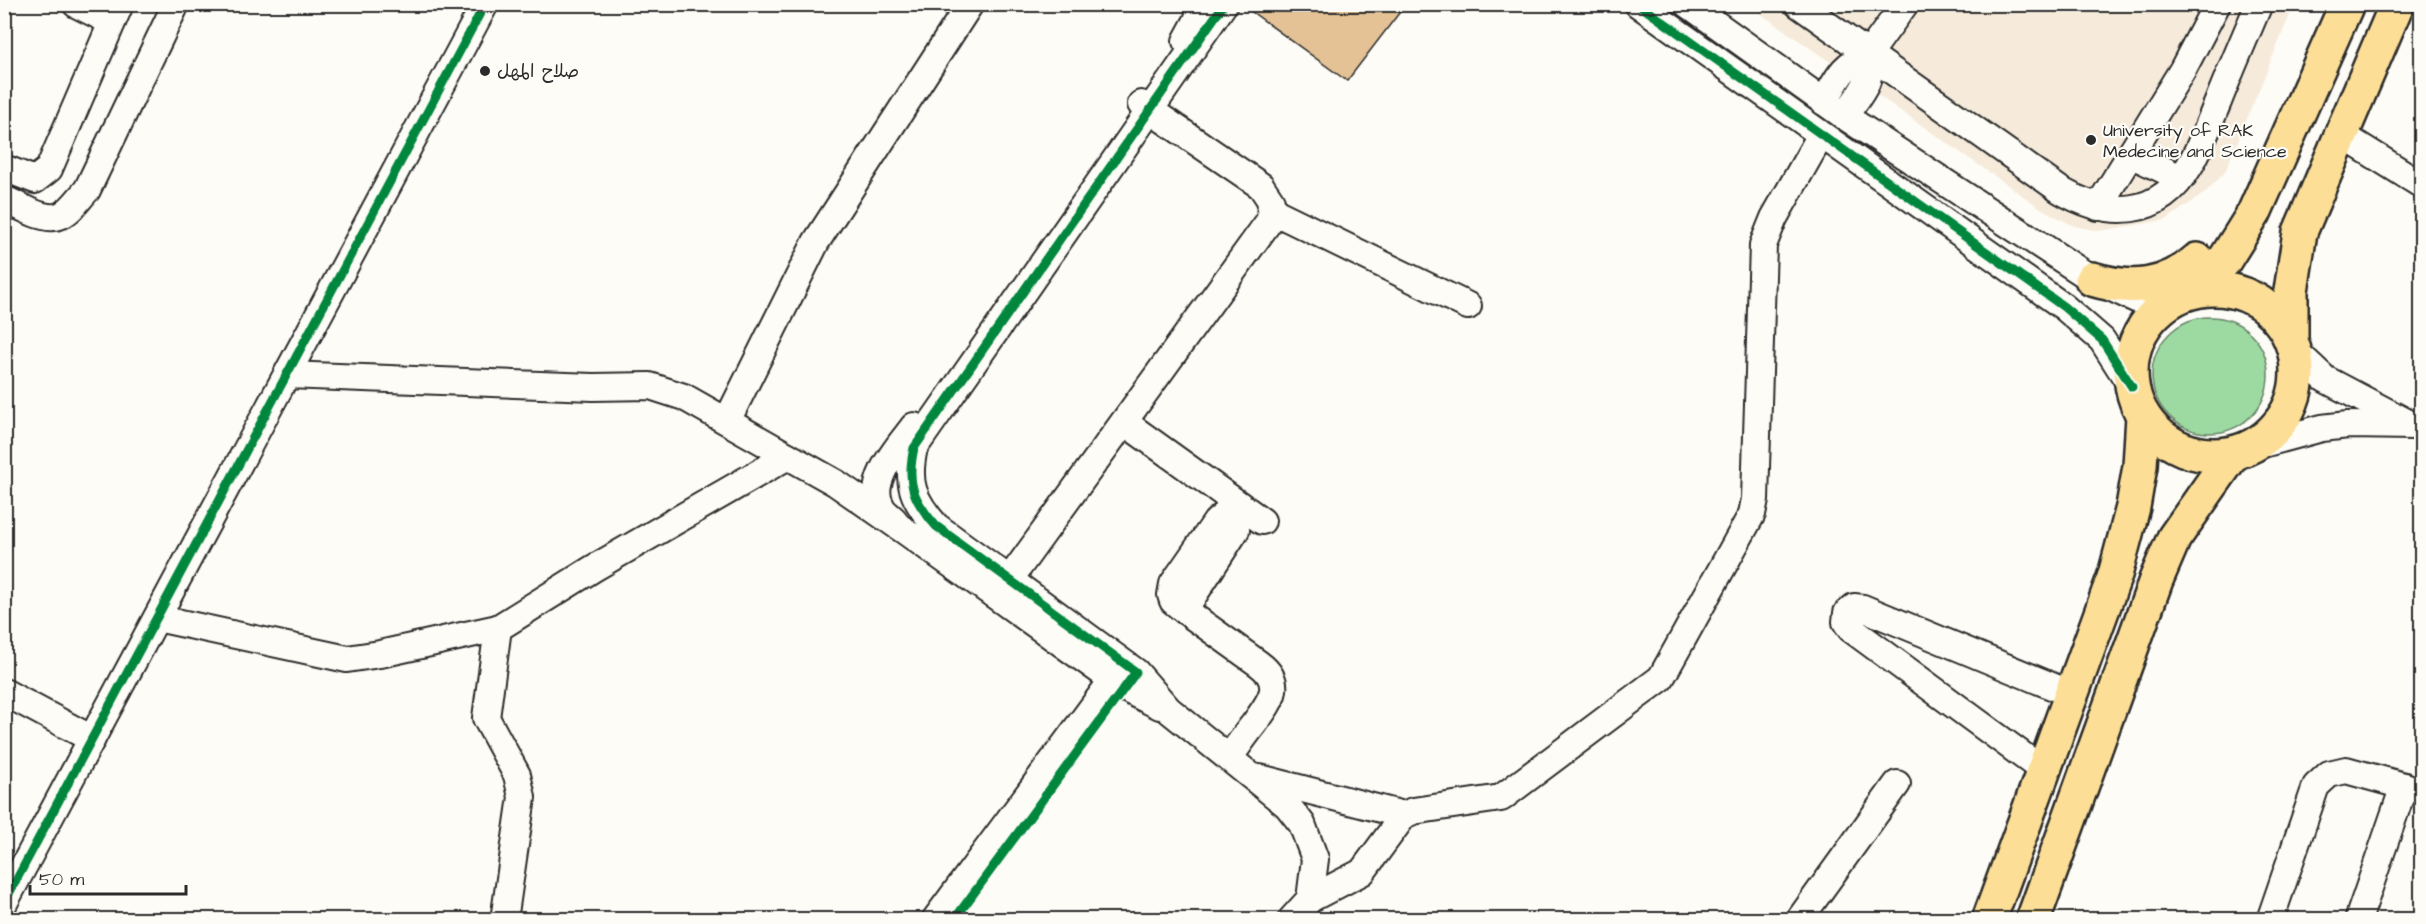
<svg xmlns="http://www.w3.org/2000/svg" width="2426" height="924" font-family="'Architects Daughter','Playpen Sans Arabic',sans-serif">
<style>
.built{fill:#f6ebda}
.green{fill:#9ddaa1;stroke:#648266;stroke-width:1.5}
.building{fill:#e4c296;stroke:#2b2b2b;stroke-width:1.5}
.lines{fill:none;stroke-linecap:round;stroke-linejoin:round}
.minor-casing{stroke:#2b2b2b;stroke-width:30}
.major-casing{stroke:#2b2b2b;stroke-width:38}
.minor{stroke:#fdfcf7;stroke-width:26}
.major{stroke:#fcde96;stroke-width:33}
.cycleway-casing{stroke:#fdfcf7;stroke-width:13}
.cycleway{stroke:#00873e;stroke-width:9}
.poi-dot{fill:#2b2b2b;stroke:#fdfcf7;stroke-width:2}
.labels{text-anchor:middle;stroke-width:4.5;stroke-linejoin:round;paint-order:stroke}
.poi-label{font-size:18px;fill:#2b2b2b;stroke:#fdfcf7;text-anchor:start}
</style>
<rect width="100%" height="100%" fill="#fdfcf7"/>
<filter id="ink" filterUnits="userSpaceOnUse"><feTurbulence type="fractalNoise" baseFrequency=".0167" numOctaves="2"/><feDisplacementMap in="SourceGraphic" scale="12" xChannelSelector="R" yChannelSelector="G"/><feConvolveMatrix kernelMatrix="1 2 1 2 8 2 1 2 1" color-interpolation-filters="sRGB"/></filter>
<g filter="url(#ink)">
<path class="built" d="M1748 5H2294L2225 172 2205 193 2166 220 2099 231 2074 226 2042 209Z"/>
<circle class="green" cx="2210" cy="375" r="58"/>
<path class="building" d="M1241 4H1406L1347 81Z"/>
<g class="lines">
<defs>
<g id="minor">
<path d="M76 4 112 22"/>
<path d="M1224 4 914 448C906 483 913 500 936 526L1136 672 1169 710 1287 805 1302 824 1315 859 1310 899 1291 920"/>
<path d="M1638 4 2064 307 2102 340 2132 387"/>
<path d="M1688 4 1844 116 2092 279 2138 300 2176 297"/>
<path d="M1798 4 2060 190C2108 218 2159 219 2190 165 2202 145 2209 123 2218 102 2231 69 2245 37 2259 4"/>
<path d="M1186 41 1198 19 1200 4"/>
<path d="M1824 102C1835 84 1843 61 1865 59L1905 4"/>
<path d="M1844 116C1856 99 1877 79 1865 59"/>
<path d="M2342 135 2422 185"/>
<path d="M2132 155 2181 178"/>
<path d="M4 168 35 180 49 169 120 4"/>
<path d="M4 199C19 205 43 222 59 216 70 213 79 198 87 190L176 4"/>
<path d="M2098 207 2183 69 2217 4"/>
<path d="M1271 210 1468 306"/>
<path d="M2295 351 2325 379 2410 424"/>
<path d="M287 375 593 387 650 386 684 397 788 456"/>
<path d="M727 421 816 242 970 4"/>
<path d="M1124 422 1262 521"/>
<path d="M2248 448 2322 428 2348 425 2414 426"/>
<path d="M894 520C890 516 883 511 881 506 866 481 900 445 914 426"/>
<path d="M999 594 1270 220 1271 201 1261 186 1141 104"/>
<path d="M1184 610 1236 530V526L1232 518 1223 516 1216 522 1173 584 1171 595 1173 601 1184 610 1259 664C1286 684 1269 703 1254 724 1245 735 1237 747 1229 758"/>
<path d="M157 618 347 659 380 654 498 628"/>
<path d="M4 692 92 739"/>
<path d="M2044 771 1851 629 1846 622 1847 613 1854 607 1863 608 2071 694"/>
<path d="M1260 778 1404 815"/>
<path d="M1310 899 1362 872 1404 815 1413 811 1501 798 1661 678 1752 514 1755 499 1763 245 1774 218 1821 135"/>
<path d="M4 903 485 4"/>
<path d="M504 920 522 797 517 775 486 718 498 628 594 568 788 456 836 483 905 531 1124 688 1160 706"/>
<path d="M935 920 1123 666"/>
<path d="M1799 920 1897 784"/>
<path d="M2270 920 2316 786 2329 774 2346 770 2422 791"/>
<path d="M2358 920 2404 786"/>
</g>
<g id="major">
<path d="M2092 279C2131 291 2166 288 2197 260"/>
<circle cx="2214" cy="372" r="83"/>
<path d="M2201 289 2224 261 2254 213 2347 4"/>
<path d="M2291 339V291L2300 232 2397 4"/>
<path d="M1989 920 2115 575 2133 507 2140 466 2143 416"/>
<path d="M2033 920 2156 580 2174 538 2233 454"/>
</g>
</defs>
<use href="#minor" class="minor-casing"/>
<use href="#major" class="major-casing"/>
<use href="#minor" class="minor"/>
<use href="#major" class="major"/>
<defs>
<g id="cycleway">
<path d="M1638 4 2064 307 2102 340 2132 387"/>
<path d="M4 903 485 4"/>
<path d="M954 920 1136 672 936 526C913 500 906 483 914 448L1224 4"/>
</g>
</defs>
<use href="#cycleway" class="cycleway-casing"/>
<use href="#cycleway" class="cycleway"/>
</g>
</g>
<g class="poi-dot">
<circle cx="485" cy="71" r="6"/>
<circle cx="2091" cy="140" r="6"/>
</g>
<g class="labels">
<g class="poi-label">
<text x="497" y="77">صلاح المهل</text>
<text x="2103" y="136">University of RAK<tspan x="2103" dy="21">Medecine and Science</tspan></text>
</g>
</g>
<rect width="2426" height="924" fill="none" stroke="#fdfcf7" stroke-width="24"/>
<rect x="12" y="12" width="2402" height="900" fill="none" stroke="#2b2b2b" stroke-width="2" filter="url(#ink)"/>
<path d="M30 885v9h156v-9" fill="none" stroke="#2b2b2b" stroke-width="3"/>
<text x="39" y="885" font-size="18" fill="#2b2b2b" stroke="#fdfcf7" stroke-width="4.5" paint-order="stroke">50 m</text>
</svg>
